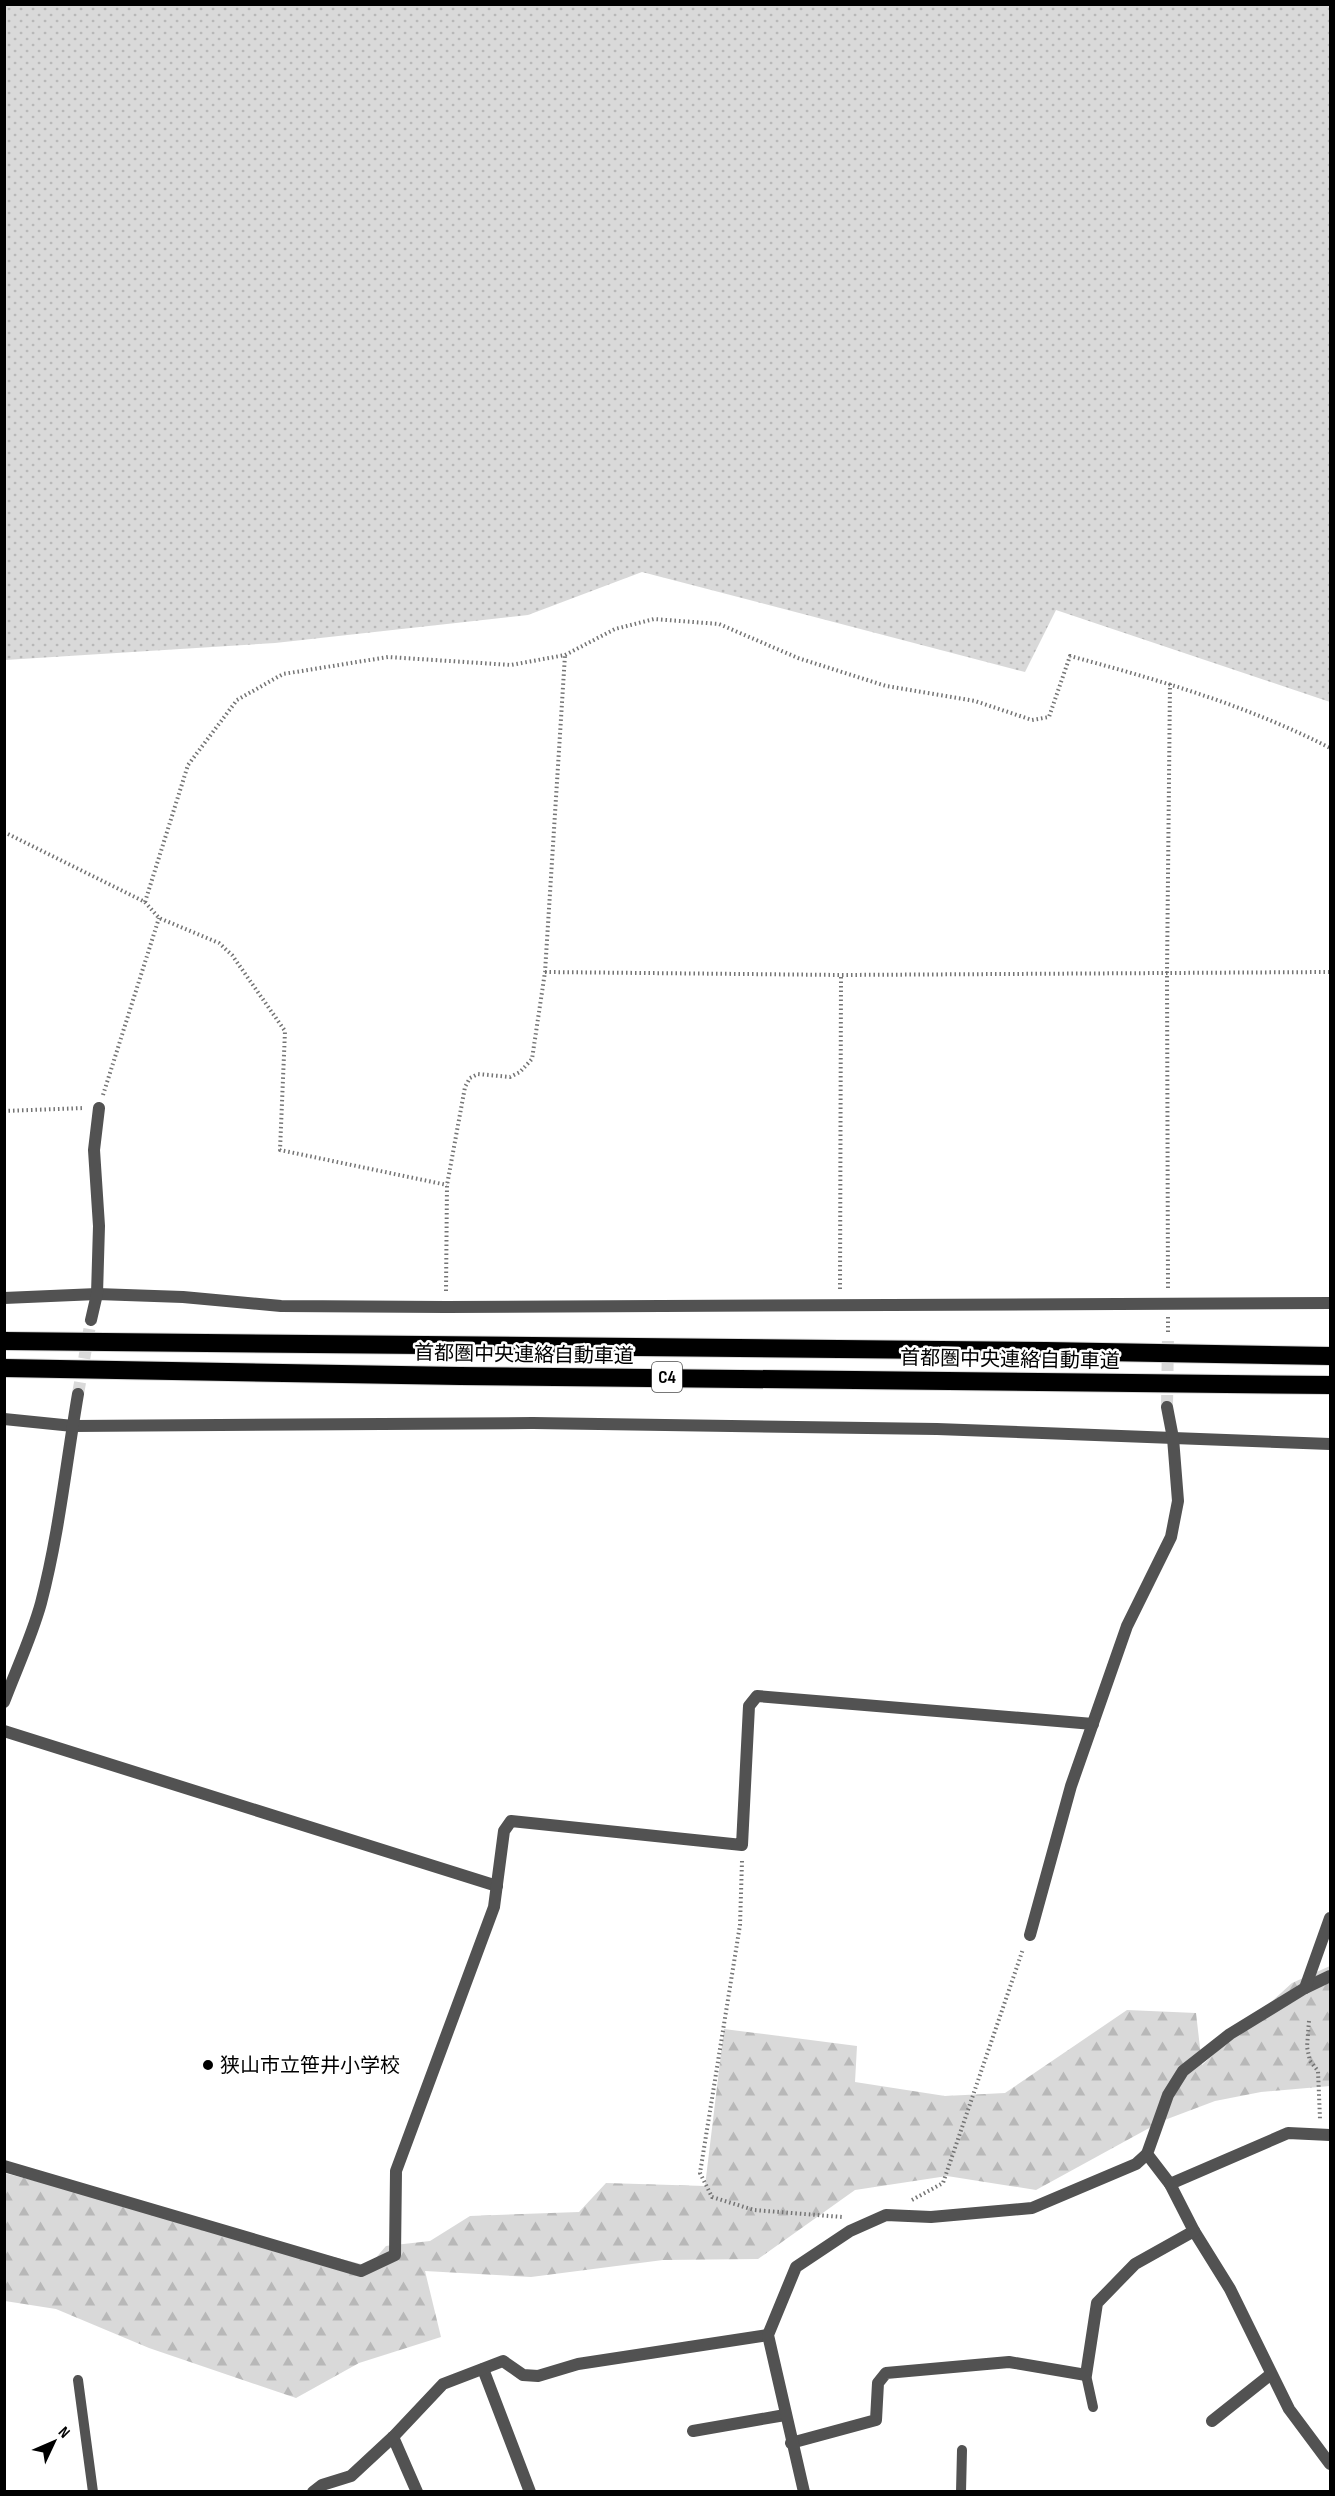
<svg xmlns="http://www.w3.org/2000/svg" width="1335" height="2496" font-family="'Sofia Sans Condensed','Noto Sans JP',sans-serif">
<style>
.grass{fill:url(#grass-dots)}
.forest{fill:url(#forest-firs)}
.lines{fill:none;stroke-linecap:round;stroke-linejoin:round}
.street-tunnel{stroke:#d9d9d9;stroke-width:12;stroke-dasharray:12 6;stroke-linecap:butt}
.highway-casing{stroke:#dbdbdb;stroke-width:20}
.path{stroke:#747474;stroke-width:4;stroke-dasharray:1.5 3;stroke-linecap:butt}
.lane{stroke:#525252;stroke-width:10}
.street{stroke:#525252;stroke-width:12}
.highway{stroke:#000;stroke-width:18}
.poi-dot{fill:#000;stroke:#fff;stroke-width:2}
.labels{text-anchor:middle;stroke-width:5;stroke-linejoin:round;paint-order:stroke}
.shield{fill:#fff;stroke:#4c4c4c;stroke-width:1.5}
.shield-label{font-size:18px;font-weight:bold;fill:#000}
.street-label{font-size:20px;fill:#000;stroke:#fff}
.poi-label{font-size:20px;fill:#000;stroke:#fff;text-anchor:start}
</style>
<defs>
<pattern id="grass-dots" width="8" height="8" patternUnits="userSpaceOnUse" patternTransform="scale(1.5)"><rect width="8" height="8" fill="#d9d9d9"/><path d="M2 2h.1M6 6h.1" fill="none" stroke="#b8b8b8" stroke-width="1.8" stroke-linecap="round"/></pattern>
<pattern id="forest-firs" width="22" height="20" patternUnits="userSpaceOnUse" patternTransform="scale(1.5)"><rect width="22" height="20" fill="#d9d9d9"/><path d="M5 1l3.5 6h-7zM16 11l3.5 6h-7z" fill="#b8b8b8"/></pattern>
</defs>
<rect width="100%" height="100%" fill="#fff"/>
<path class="grass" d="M5 4 1330 5V702L1056 610 1025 672 642 572 528 615 275 643 5 660Z"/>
<path class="forest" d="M1330 1966V2086L1261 2092 1215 2101 1162 2121 1036 2190 947 2176 855 2190 758 2259 663 2260 531 2277 425 2271 441 2337 359 2363 296 2398 149 2348 56 2309 5 2301 4 2173 369 2266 386 2246 430 2241 470 2216 579 2212 606 2183 705 2186 724 2029 857 2046 855 2082 945 2096 1005 2093 1127 2010 1196 2013 1202 2065 1292 1983Z"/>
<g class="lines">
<g class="street-tunnel">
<path d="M78 1394 91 1320"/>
<path d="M1167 1407 1168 1335"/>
</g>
<defs>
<g id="highway">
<path d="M4 1341 1046 1351 1330 1356"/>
<path d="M4 1368 460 1376 1330 1385"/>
</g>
</defs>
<use href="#highway" class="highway-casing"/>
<g class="path">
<path d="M4 832 145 902 159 918 219 943 232 955 285 1031 280 1150 447 1185"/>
<path d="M145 902 188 765 237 700 283 674 388 657 511 665 565 655 615 629 654 619 719 624 798 658 886 686 975 701 1032 720 1049 717 1070 656C1159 680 1249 706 1330 748"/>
<path d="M545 972 841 975 1330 972"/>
<path d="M103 1095 159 918"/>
<path d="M4 1111 84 1108"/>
<path d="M1168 1288 1167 973 1170 683"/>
<path d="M840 1289 841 975"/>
<path d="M446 1291 447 1185 465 1087 470 1078 478 1074 510 1077 520 1072 532 1059 545 972 565 655"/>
<path d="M1168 1317V1335"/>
<path d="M742 1861 740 1925 700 2173 712 2197 754 2210 842 2217"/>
<path d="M1309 2021 1307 2047 1310 2061 1318 2071 1320 2119"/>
<path d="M912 2200 943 2183 1023 1949"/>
</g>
<g class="lane">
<path d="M1086 2375 1093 2407"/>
<path d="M78 2380 93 2492"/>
<path d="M961 2492 962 2450"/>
</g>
<g class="street">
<path d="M4 1298 97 1294 183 1297 281 1306 446 1307 1330 1303"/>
<path d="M91 1320 97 1294 99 1226 94 1150 99 1108"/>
<path d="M4 1419 73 1426 533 1423 937 1429 1330 1444"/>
<path d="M4 1702C16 1670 32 1636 41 1603 59 1534 66 1464 78 1394"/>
<path d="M4 1731 497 1886"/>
<path d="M1030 1935 1071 1786 1127 1626 1171 1537 1178 1501 1173 1438 1167 1407"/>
<path d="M1330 1976 1305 1988 1230 2034 1183 2071 1168 2095 1147 2154 1170 2184 1194 2231 1230 2289 1289 2409 1330 2464"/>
<path d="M1305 1988 1330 1918"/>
<path d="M4 2166 361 2271 395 2255 396 2171 494 1907 504 1831 511 1821 742 1845 749 1706 757 1696 1093 1724"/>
<path d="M1170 2184 1288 2133 1330 2135"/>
<path d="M483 2369 530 2492"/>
<path d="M1212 2421 1270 2375"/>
<path d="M693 2431 785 2415"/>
<path d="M393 2437 417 2492"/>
<path d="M791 2443 876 2420 878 2383 886 2373 1009 2362 1086 2375 1097 2303 1135 2264 1194 2231"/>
<path d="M313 2492 322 2485 351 2476 393 2437 443 2384 503 2361 523 2375 538 2376 578 2364 768 2335"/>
<path d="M804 2492 768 2335 796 2267 850 2231 886 2215 931 2217 1032 2208 1136 2164 1147 2154"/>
</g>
<use href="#highway" class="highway"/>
</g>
<circle class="poi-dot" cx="208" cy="2065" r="6"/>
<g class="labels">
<rect class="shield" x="652" y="1362" width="30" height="30" rx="4.5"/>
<g class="shield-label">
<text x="667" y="1383">C4</text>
</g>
<g class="street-label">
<text transform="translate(524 1354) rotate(1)" y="7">首都圏中央連絡自動車道</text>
<text transform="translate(1010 1359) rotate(1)" y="7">首都圏中央連絡自動車道</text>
</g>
<g class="poi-label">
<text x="220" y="2072">狭山市立笹井小学校</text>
</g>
</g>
<rect width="1335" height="2496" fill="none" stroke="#000000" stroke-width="12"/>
<g transform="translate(54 2442) rotate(46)" stroke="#ffffff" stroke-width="4.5" paint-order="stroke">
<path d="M0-4.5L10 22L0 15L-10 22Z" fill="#000000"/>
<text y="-9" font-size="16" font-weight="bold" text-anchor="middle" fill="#000000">N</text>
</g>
</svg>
